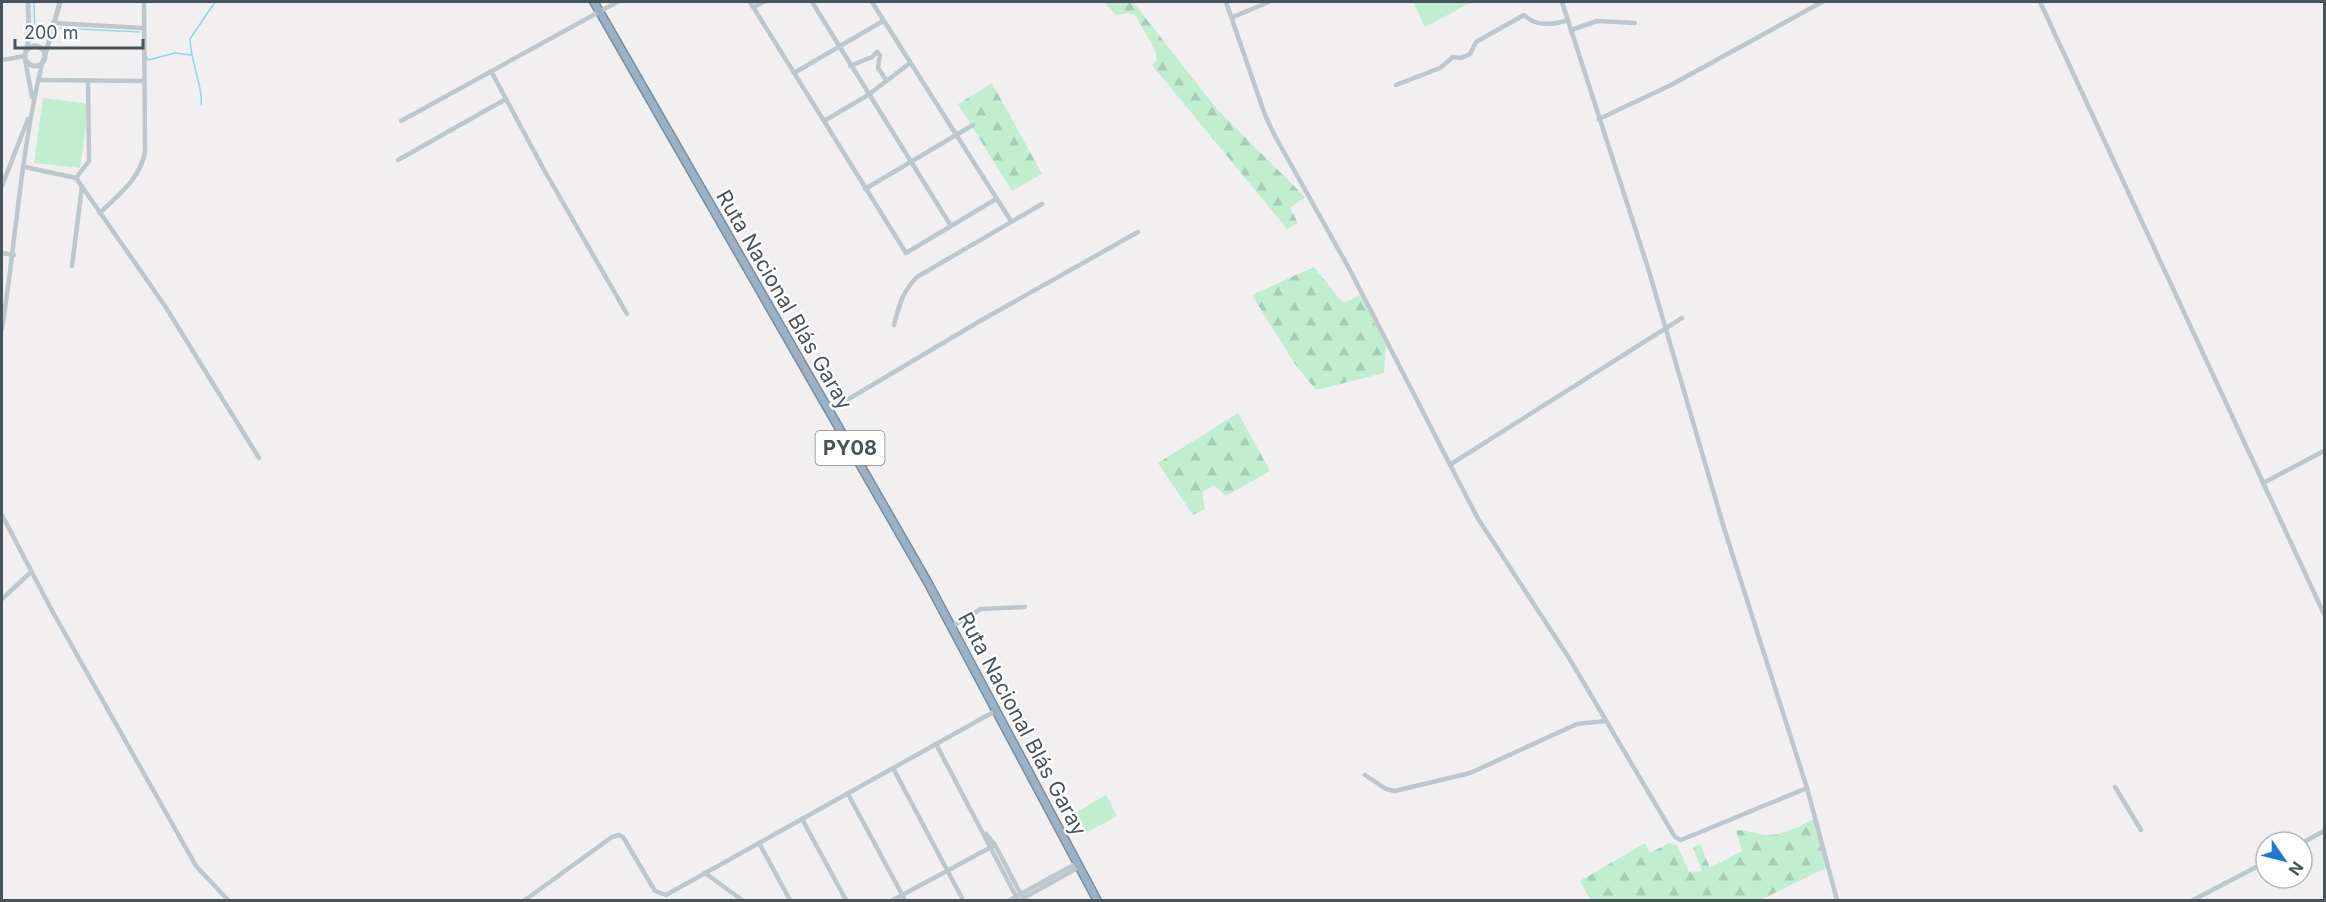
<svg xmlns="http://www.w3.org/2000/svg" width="2326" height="902" font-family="Inter,sans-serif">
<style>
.forest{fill:url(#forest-firs)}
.park{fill:#c1edd1}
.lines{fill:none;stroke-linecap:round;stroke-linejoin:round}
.stream{stroke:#90d7e7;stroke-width:1.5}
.trunk-casing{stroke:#758ea7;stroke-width:10}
.minor{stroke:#bec7cd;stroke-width:4.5}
.tertiary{stroke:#bec7cd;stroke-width:5}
.trunk{stroke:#9eb1c4;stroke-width:7}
.labels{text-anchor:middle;stroke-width:4.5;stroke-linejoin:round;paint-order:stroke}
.shield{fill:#fff;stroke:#7f878d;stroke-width:1.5}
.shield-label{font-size:20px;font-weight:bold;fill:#48535c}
.street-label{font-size:21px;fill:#48535c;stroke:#fff}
</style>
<defs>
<pattern id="forest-firs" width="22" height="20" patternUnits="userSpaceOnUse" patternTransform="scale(1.5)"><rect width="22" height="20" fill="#c1edd1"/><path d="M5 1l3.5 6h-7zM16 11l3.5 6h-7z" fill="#a7cdb6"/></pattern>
</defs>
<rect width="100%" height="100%" fill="#f2eff0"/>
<g class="forest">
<path d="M1104 2H1133L1216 108 1305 197 1290 208 1298 223 1287 229 1152 65 1157 60 1156 52 1136 16 1128 13 1116 15Z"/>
<path d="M992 83 1042 174 1012 191 958 104Z"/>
<path d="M1314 267 1343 303 1360 295 1386 345 1384 373 1316 390 1294 363 1252 295Z"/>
<path d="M1238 413 1270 471 1226 496 1214 485 1202 492 1205 509 1193 515 1158 463Z"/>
<path d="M1817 818 1830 866 1760 900H1590L1580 881 1645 843 1650 853 1669 843 1677 845 1689 872 1702 871 1693 847 1700 844 1710 868 1742 851 1736 830C1748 830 1759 835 1770 835 1785 835 1803 824 1817 818Z"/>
</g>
<g class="park">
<path d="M1413 2H1472L1425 27Z"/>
<path d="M43 98 89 104 80 168 34 163Z"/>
<path d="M1106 795 1117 816 1086 833 1075 813Z"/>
</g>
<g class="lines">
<g class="stream">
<path d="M34 2 35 37 45 38"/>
<path d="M60 28 139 32"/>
<path d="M146 56 148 60 175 53 191 55"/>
<path d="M201 104C204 91 190 59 190 39L215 2"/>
</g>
<defs>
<path id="trunk" d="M594 2 927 581 1097 900"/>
</defs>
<use href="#trunk" class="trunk-casing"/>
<g class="minor">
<path d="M750 2 906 253 996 199"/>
<path d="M812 2 951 226"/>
<path d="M872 2 1011 221"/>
<path d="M1226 2 1265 115 1275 136 1351 272 1477 517 1569 658 1675 837 1681 840 1807 788"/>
<path d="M1562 2 1648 268 1724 528 1807 788 1837 900"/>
<path d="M2040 2 2324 614"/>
<path d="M754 7 763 2"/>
<path d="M1233 17 1269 2"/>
<path d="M53 23 142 28"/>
<path d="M1571 30 1597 21 1635 23"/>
<path d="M25 59 32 97"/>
<path d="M2 60 25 56"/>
<path d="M850 66 872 57 877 52 880 55 878 68 886 80"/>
<path d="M491 71 543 168 627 314"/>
<path d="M794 73 883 21"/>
<path d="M38 80 143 81"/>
<path d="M1396 85 1440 68 1453 57 1461 58 1470 54 1476 42 1524 15C1536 27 1553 25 1568 20"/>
<path d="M1599 119 1671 85 1822 2"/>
<path d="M401 121 617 2"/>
<path d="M824 121 868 95 910 63"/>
<path d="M398 160 506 99"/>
<path d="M25 167 76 178 165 306 259 458"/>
<path d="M76 178 89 161 88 81"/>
<path d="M2 186 28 119"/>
<path d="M865 189 973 125"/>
<path d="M100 213C119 194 140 179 145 152L144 2"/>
<path d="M2 253 14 255"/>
<path d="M72 266 82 186"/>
<path d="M894 325C899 305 903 291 917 277L1042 204"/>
<path d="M2 329C16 240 21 148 43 60"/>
<path d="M830 410 980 321 1138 232"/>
<path d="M1451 464 1682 318"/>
<path d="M2263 483 2324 451"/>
<path d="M2 515 50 607 196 866 228 900"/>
<path d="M2 599 31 572"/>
<path d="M951 627 981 609 1025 607"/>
<path d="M936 744 1018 900"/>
<path d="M893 768 963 900"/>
<path d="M1365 775 1386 789 1395 791 1470 773 1577 724 1606 721"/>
<path d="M2115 787 2141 830"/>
<path d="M848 794 905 900"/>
<path d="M802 819 846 900"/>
<path d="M986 834 995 845 1024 900"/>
<path d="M759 843 790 900"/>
<path d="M2302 843 2324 831"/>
<path d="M705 873 742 900"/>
<path d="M1022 899 1079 867"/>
<path d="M525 900 612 837 619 835 623 837 655 891 666 895 997 710"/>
<path d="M893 900 995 845"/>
<path d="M1010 900 1077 863"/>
<path d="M2193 900 2266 862"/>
</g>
<g class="tertiary">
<circle cx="35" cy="56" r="10"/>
<path d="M26 50 29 39 28 2"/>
<path d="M45 55 60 2"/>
</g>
<use href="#trunk" class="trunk"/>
</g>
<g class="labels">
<rect class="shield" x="815.5" y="431" width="69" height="34" rx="4.5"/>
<g class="shield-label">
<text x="850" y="455">PY08</text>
</g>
<g class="street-label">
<text transform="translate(784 300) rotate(60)" y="7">Ruta Nacional Blás Garay</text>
<text transform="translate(1022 724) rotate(62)" y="7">Ruta Nacional Blás Garay</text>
</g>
</g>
<rect width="2326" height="902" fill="none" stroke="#48535c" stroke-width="6"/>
<g transform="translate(2284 860) rotate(125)"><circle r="28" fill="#ffffff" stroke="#b6babe" stroke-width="1.5"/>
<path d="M0-4.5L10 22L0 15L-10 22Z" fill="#2376d8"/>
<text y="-9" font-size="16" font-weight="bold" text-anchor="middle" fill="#48535c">N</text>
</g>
<path d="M15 39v9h128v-9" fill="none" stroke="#48535c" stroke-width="3"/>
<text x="24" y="39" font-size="18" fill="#48535c" stroke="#ffffff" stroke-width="4.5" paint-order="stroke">200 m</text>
</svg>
